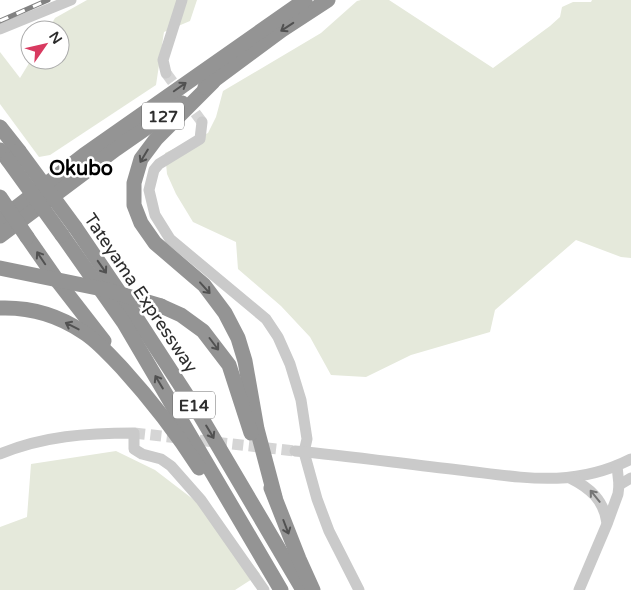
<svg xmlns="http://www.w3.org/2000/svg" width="631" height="590" font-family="'Varela Round',sans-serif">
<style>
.green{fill:#e5e9db}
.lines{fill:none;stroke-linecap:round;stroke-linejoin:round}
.minor-tunnel{stroke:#d5d5d5;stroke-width:11;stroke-dasharray:11 5.5;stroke-linecap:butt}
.minor{stroke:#cacaca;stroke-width:11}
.highway{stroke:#949494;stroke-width:15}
.rail-casing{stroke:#828282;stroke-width:5}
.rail{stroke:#fff;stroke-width:3;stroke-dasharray:9;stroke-linecap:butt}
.highway-bridge{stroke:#949494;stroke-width:15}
.oneway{stroke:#515151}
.oneway2{stroke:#747474}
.labels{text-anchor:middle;stroke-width:5;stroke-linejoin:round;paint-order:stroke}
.shield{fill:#fff;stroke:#6c6c6c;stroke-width:1}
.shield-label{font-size:16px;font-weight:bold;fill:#2d2d2d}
.street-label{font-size:18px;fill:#2d2d2d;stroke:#fff}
.quarter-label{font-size:20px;font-weight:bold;fill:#000;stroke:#fff}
</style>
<rect width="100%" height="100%" fill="#fff"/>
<g class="green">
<path d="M87 0H197L190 21 164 32 156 85 50 155 39 157 0 104V52L20 78 31 60H60V30H48L55 18Z"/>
<path d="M361 0H389L493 68 550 26 560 17 562 7 573 2H591L592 0H631V258L621 257 576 240 495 310 490 332 411 355 366 377 331 375 310 337 281 306 238 269 236 242 193 222 176 194 167 174 165 153 208 133 216 117 223 91 321 33 357 1Z"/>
<path d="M116 451 155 470 215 516 260 574 235 590H0V527L27 517 31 464Z"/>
</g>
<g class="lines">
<g class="minor-tunnel">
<path d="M166 73 202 122"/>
<path d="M134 433 295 451"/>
</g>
<g class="minor">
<path d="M0 29 71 0"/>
<path d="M166 73 163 60 182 0"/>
<path d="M202 122 200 139 159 164 154 170 149 190 155 215 170 239 266 319 278 337 290 364 301 400 307 439 304 452 317 499 329 531 359 590"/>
<path d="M295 451C350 456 404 464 459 470 521 477 572 489 631 459"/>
<path d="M0 454C43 436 87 433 134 433V449L142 454 161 459 171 466 201 500 264 590"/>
<path d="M570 478C590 488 604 500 607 523"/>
<path d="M619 485 631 478"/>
<path d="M579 590 607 524 618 494 619 485 617 466"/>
</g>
<g class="highway">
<path d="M213 82 156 139 141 159 134 183V205L141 223 155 243 204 285 225 313 238 338 245 361 257 429 275 497"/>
<path d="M205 87 282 30 328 0"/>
<path d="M0 127 19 151"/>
<path d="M0 150 8 160"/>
<path d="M0 220 84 155 305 0"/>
<path d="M75 227 134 314 201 417 303 590"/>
<path d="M62 235 124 323 281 590"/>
<path d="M0 236 116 149 182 103"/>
<path d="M27 237 59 283 104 341"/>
<path d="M161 306 181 315 203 331 229 365 251 433"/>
<path d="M0 308C30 307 58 315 83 332 98 341 110 356 122 368 151 400 176 432 199 468"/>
<path d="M271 488 299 559 313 590"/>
</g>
<defs>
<path id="rail" d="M0 21 48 0"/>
</defs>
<use href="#rail" class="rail-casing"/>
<use href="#rail" class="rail"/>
<g class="highway-bridge">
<path d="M19 151 75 227"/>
<path d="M8 160 62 235"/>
<path d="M0 197 27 237"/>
<path d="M0 268 107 290 161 306"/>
</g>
</g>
<defs><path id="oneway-shaft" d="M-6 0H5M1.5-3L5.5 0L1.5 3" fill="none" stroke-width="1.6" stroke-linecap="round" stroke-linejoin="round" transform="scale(1.25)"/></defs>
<g class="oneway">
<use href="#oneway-shaft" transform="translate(287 27) rotate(147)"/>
<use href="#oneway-shaft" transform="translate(180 87) rotate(-35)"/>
<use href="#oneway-shaft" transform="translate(144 156) rotate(121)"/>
<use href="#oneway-shaft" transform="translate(41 258) rotate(-124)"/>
<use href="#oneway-shaft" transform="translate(102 267) rotate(55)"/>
<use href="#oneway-shaft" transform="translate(205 288) rotate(48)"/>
<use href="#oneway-shaft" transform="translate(72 326) rotate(-153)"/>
<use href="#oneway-shaft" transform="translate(214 344) rotate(53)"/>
<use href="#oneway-shaft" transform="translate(159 382) rotate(-121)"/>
<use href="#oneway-shaft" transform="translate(210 432) rotate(59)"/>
<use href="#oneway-shaft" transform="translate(286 527) rotate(69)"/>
</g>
<use class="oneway2" href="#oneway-shaft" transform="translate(595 496) rotate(-129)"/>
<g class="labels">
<g class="shield">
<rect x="142" y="102.5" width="42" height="27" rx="4"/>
<rect x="173" y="391.5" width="42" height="27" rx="4"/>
</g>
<g class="shield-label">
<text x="163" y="122">127</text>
<text x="194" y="411">E14</text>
</g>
<g class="street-label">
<text transform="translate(141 293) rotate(56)" y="6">Tateyama Expressway</text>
</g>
<g class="quarter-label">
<text x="81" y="175">Okubo</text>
</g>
</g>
<g transform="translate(45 45) rotate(56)"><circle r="24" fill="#ffffff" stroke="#ababab"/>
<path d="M0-4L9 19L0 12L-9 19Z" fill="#d83a60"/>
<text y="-8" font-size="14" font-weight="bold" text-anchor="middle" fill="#2d2d2d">N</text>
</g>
</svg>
